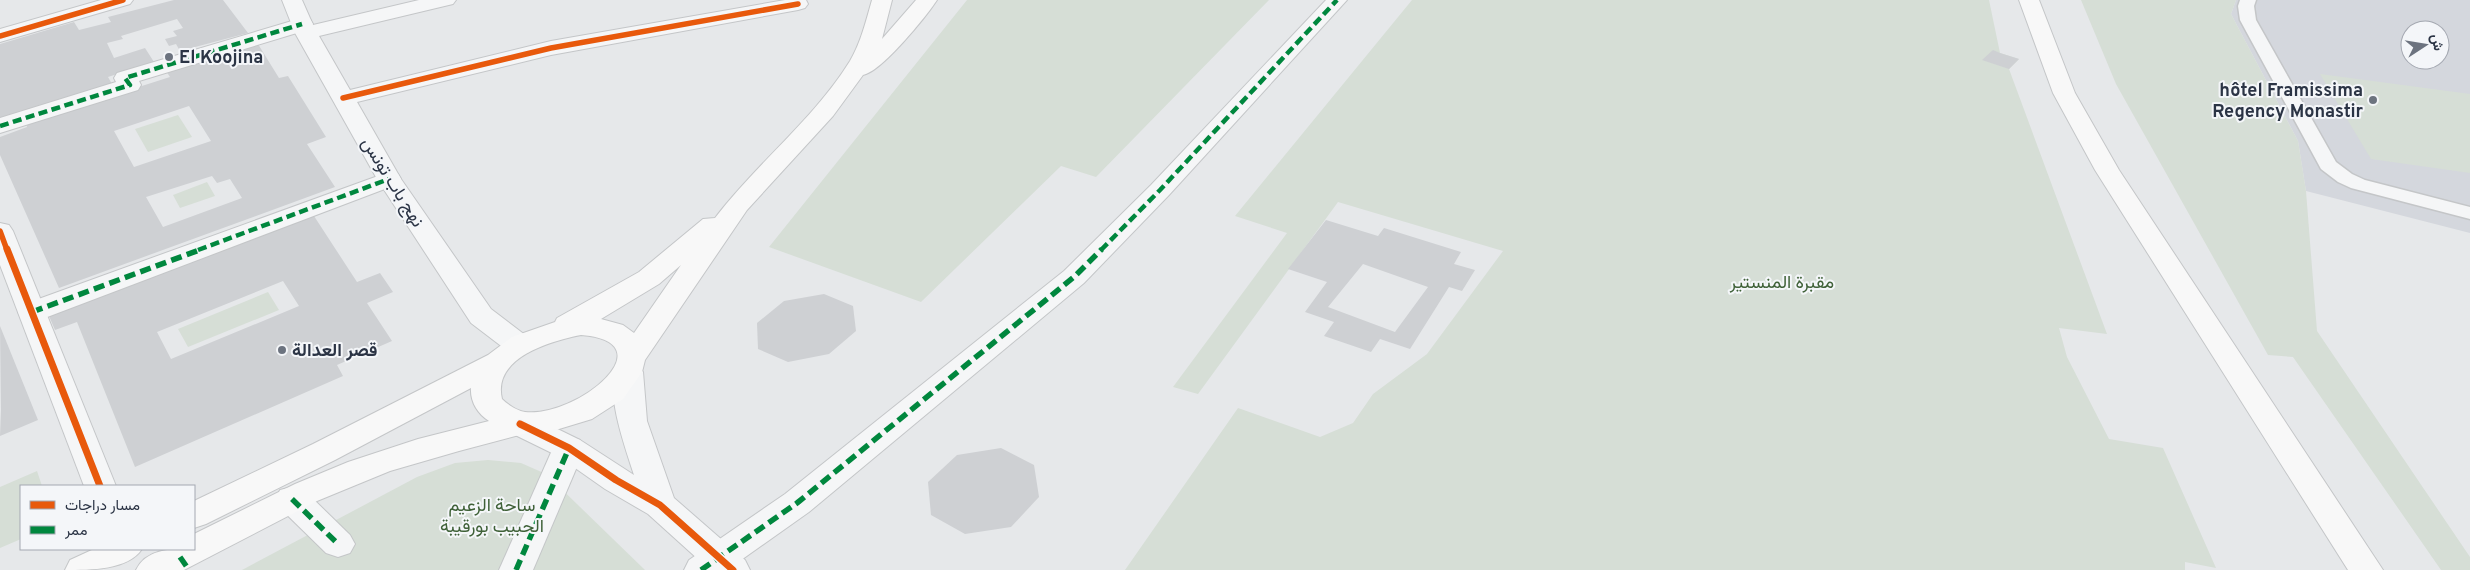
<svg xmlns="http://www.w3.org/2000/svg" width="2470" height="570" font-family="Overpass,Vazirmatn,sans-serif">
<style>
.built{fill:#d4d7dd;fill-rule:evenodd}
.green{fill:#d6ded6}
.building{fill:#ced0d3;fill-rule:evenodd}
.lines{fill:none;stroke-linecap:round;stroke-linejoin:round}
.service-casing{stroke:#c4c6c8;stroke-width:3}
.pedestrian-casing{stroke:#c4c6c8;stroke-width:2}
.minor-casing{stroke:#c4c6c8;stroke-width:2}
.tertiary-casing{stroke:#c4c6c8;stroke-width:2}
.secondary-casing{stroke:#c4c6c8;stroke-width:2}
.service{fill:#f5f6f7;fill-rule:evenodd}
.pedestrian{fill:#f5f6f7;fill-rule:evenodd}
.minor{fill:#f5f6f7;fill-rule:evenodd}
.tertiary{fill:#f5f6f7;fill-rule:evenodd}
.secondary{fill:#f8f8f8;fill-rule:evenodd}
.quiet-far1{stroke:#00873e;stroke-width:4.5;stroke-dasharray:9 4.5;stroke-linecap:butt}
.quiet{stroke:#00873e;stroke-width:5.5;stroke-dasharray:11 5.5;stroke-linecap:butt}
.cycleway-far1-casing{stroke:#f4f6f9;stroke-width:8}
.cycleway-casing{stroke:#f4f6f9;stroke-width:10}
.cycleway-far1{stroke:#e8590c;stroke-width:5.5}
.cycleway{stroke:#e8590c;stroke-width:7}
.poi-dot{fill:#6c737f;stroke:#f4f6f9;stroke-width:2}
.labels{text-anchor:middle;stroke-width:4;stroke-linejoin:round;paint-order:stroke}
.poi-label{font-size:18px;font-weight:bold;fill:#2b3445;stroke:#f4f6f9;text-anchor:start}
.street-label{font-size:18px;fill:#2b3445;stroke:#f4f6f9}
.park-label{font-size:18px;fill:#3f6138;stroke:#f4f6f9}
</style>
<rect width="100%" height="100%" fill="#e6e8ea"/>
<path class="built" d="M2236 0H2470V233L2306 191 2298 141 2231 14ZM2410 30H2440V60H2410Z"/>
<g class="green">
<path d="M967 0H1269L1096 177 1061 166 921 302 769 247Z"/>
<path d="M1412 0H1989L2000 53 2019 59 2009 69 2107 334 2059 328 2067 357 2109 439 2163 448 2216 568 2185 562V570H1125L1238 408 1320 437 1353 423 1373 394 1427 354 1503 251 1338 202 1198 394 1173 387 1287 233 1235 216Z"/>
<path d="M2081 0H2236L2231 14 2298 141 2306 191 2317 331 2470 557V570H2441L2293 357 2268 355 2116 84Z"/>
<path d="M2320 74 2470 94V173L2371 159Z"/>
<path d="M178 115 192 137 148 152 135 129Z"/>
<path d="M207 182 215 196 180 208 173 195Z"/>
<path d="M268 292 279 310 188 347 178 329Z"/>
<path d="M488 460 521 463 546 474 645 570H242L417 477 455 463Z"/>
<path d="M37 471 42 486H21V539L0 548V487Z"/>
</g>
<g class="building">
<path d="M174 0H223L248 33 180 51 176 44 169 46 165 39 177 36 173 31 183 28 177 19 121 36 123 39 107 43 114 58 145 48 154 62 108 77 112 84 0 120V44L74 22 79 30 111 22 108 17Z"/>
<path d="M258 44 279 78 288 76 326 137 307 144 335 187 59 288 0 155V137L27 127 26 123 170 77 166 71ZM189 106 211 141 134 167 114 131ZM212 176 217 183 230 179 242 198 163 227 146 197Z"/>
<path d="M1993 50 2000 53 2019 59 2009 69 1982 60Z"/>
<path d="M314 216 357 282 380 273 393 292 367 303 392 341 337 365 343 376 135 467 77 322 55 330 49 316ZM283 281 299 306 171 359 157 332Z"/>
<path d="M1326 220 1378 236 1384 228 1461 252 1454 264 1475 270 1462 291 1449 287 1410 349 1380 339 1371 352 1324 336 1334 322 1305 312 1327 282 1288 269ZM1363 264 1428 287 1395 332 1328 307Z"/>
<path d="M824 294 853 306 856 331 829 354 788 362 758 349 757 323 784 301Z"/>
<path d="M0 326 38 420 0 436 1 410Z"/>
<path d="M1001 448 1034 465 1039 497 1011 527 965 534 931 515 928 482 957 455Z"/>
</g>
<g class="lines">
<defs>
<path id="service" d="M2240 0H2256L2254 6 2256 20 2336 162 2352 174 2365 180 2470 207V219L2351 188 2338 182 2321 169 2240 20 2238 6Z"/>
<g id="pedestrian">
<path d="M1326 0H1347L1169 195 1084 283 809 512 727 570H684L689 560 785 494 1064 271 1151 185Z"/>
<path d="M302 18 310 19 313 24 310 29 139 81 141 85 138 90 0 133V118L116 82 114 78 117 73Z"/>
<path d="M389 172 398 174 401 179 398 184 42 319 32 321 22 319 18 312 22 305Z"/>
<path d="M569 437 580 440 585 448 533 570H499L553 448 558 440Z"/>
<path d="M292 487 304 490 350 535 355 544 350 553 338 557 326 553 280 508 276 499 280 490Z"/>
</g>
<g id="minor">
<path d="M101 0H133L130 4 0 42V29Z"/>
<path d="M282 0H302L313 25 419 0H456L453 4 319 36 350 90 551 41 785 0H806L808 4 805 8 798 10 551 55 357 102 401 179 491 309 529 338 533 345 529 352 519 355 509 352 471 323 377 179 295 33Z"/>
<path d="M0 223 9 225 13 231 116 486H84L0 265Z"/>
</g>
<path id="tertiary" d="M628 362 638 365 643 372 647 421 674 498 745 560 750 570H710L648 514 605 489 558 456 509 432 505 424 509 416 520 413 531 416 580 440 634 475C626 450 603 388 618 365Z"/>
<g id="secondary">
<path d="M872 0H892L882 39 916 0H937C926 17 881 72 863 75L833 116 747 210 645 360 642 372 623 399 592 419 559 429 523 434 459 451 390 471 317 501 184 570H136C147 548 172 549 194 549V534L295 484 348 462 418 439 489 421C478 414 470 402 471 388L335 460 206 524 194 528V501L313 444 488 355 512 337 555 322 557 318 639 272 703 219 715 218C756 164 815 118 850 61 861 42 866 21 872 0ZM681 265 634 333 623 325 601 319 659 284ZM581 335C669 342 577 418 525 412 517 411 507 404 502 399 492 357 552 341 581 335Z"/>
<path d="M2019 0H2039L2075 93 2119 170 2383 570H2348L2095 170 2053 93Z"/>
<path d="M94 549H142C128 570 91 570 65 570L70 560Z"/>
</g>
</defs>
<use href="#service" class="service-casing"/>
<use href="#pedestrian" class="pedestrian-casing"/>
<use href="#minor" class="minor-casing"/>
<use href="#tertiary" class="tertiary-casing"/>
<use href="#secondary" class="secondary-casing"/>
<use href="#service" class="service"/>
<use href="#pedestrian" class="pedestrian"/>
<use href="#minor" class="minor"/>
<use href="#tertiary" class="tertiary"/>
<use href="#secondary" class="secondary"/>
<g class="quiet-far1">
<path d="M0 126 130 85 125 78 302 24"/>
<path d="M198 250 389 179"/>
<path d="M1101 250 1160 190 1337 0"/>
</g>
<g class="quiet">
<path d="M32 312 202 249"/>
<path d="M292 499 338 544"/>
<path d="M180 557 189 570"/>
<path d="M516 570 569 448"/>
<path d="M701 570 797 503 1074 277 1102 249"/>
</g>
<defs>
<g id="cycleway-far1">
<path d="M0 36 123 0"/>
<path d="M343 98 551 48 798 4"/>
<path d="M0 231 7 250"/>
</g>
<g id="cycleway">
<path d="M7 249 100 486"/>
<path d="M520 424 569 448 616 480 660 505 733 570"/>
</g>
</defs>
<use href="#cycleway-far1" class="cycleway-far1-casing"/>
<use href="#cycleway" class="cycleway-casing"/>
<use href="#cycleway-far1" class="cycleway-far1"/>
<use href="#cycleway" class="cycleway"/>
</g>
<g class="poi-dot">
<circle cx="169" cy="57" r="5"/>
<circle cx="2373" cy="100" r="5"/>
<circle cx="282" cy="350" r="5"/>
</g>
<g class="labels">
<g class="poi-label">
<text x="179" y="63">El Koojina</text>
<text x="2363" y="96" text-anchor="end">hôtel Framissima<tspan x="2363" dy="21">Regency Monastir</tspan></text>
<text x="292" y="356">قصر العدالة</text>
</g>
<g class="street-label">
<text transform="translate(393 182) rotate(58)" y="6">نهج باب تونس</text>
</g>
<g class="park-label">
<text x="1782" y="288">مقبرة المنستير</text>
<text x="492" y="511">ساحة الزعيم<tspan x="492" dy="21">الحبيب بورقيبة</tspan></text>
</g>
</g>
<rect x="20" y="485" width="175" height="65" fill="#f4f6f9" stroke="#a4a8b1"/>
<rect x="30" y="501" width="25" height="8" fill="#e8590c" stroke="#a4a8b1"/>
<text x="65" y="510" font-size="15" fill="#2b3445">مسار دراجات</text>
<rect x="30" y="526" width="25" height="8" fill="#00873e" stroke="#a4a8b1"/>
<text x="65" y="535" font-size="15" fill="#2b3445">ممر</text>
<g transform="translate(2425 45) rotate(78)"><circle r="24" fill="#f4f6f9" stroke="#a4a8b1"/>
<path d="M0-4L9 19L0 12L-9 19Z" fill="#6c737f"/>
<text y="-8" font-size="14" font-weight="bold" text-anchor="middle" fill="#2b3445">ش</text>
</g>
</svg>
